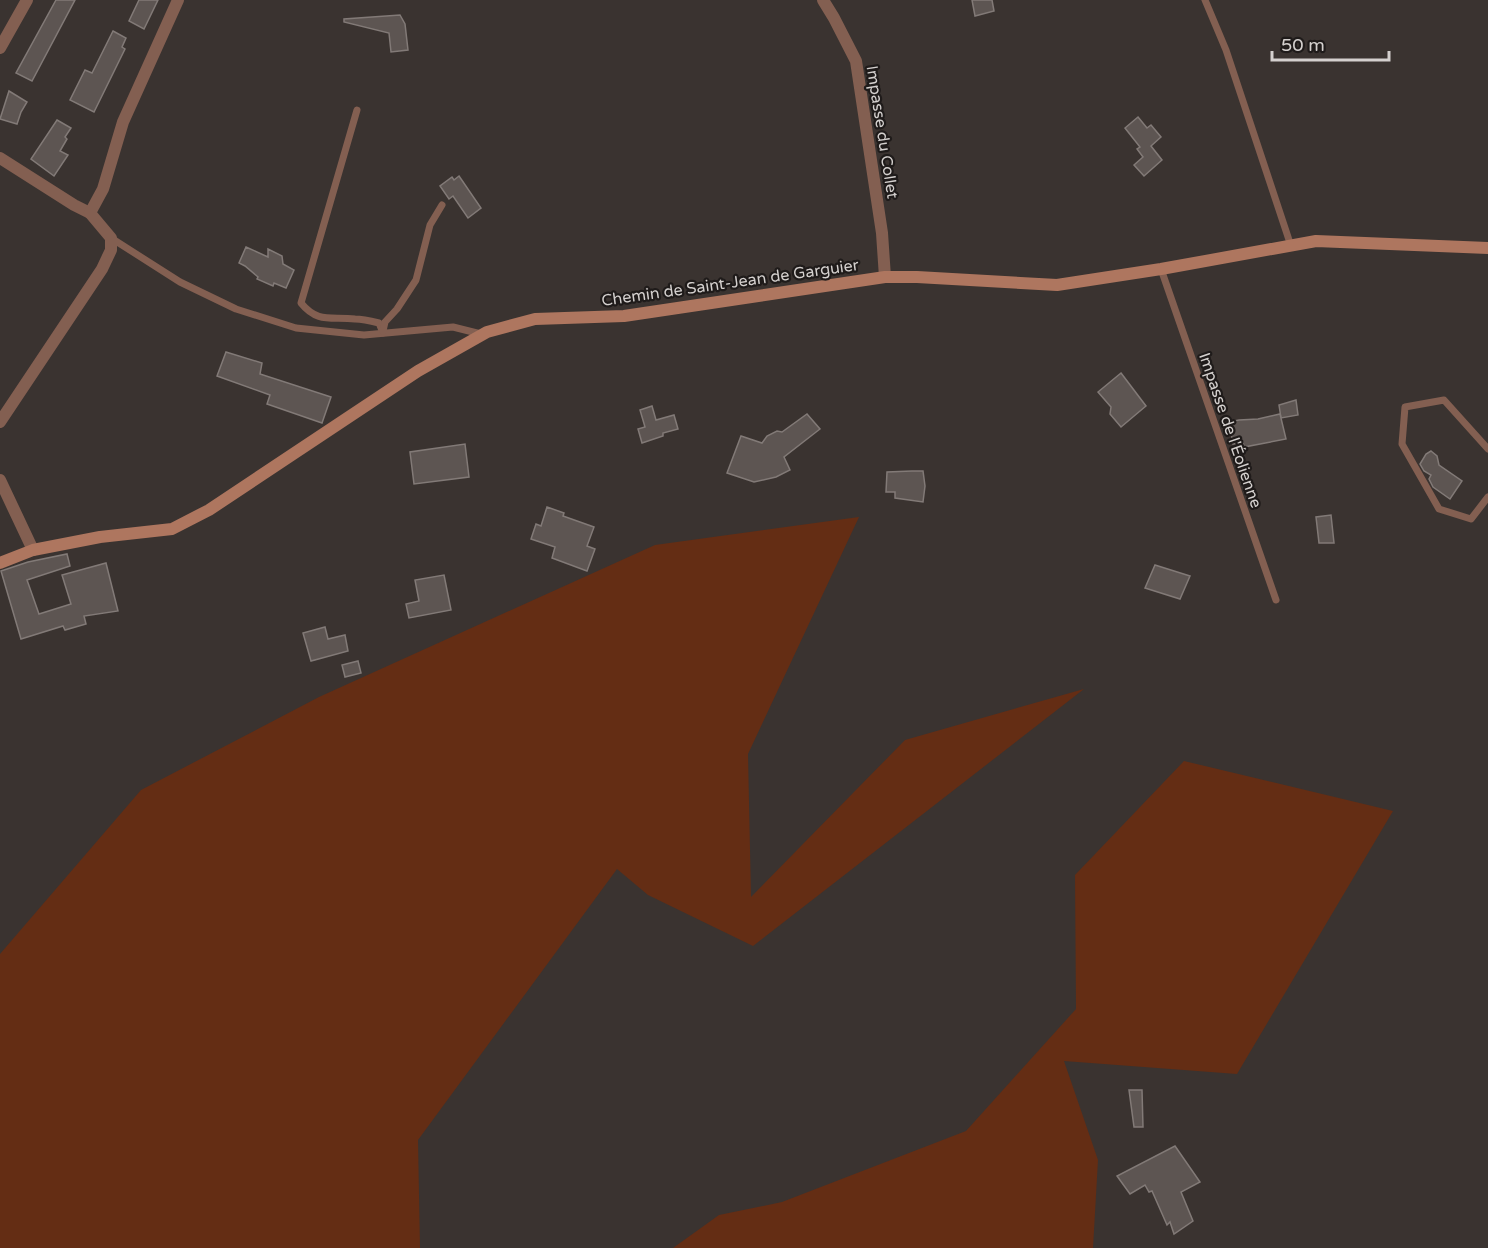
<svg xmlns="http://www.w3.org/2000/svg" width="1488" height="1248" font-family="'Varela Round',sans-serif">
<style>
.green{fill:#642d14}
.building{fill:#5d5552;stroke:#827a77;stroke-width:1.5}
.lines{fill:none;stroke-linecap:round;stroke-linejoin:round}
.lane{stroke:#835f51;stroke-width:7}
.street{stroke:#835f51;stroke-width:12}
.secondary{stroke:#ae765f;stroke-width:12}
.labels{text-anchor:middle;stroke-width:4.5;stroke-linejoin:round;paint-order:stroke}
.street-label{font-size:16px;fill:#d4d0ce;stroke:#1f1b1a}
</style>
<rect width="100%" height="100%" fill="#3a3330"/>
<g class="green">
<path d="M859 517 748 754 751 897 905 740 1084 689 753 946 648 895 617 869 418 1140 420 1248H0V954L141 790 319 697 655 545Z"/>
<path d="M1184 761 1393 811 1237 1074 1064 1061 1098 1160 1093 1248H673L719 1215 782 1202 966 1131 1076 1009 1075 875Z"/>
</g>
<g class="building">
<path d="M56 0H75L32 81 16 73Z"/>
<path d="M139 0H158L144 29 129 21Z"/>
<path d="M972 0H992L994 11 975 16Z"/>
<path d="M400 15 405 24 408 50 391 52 389 33 344 22V19Z"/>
<path d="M113 31 126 38 122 47 125 49 94 112 70 100 85 70 92 73Z"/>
<path d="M9 91 27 102 21 112 17 124 0 119Z"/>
<path d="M1138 117 1147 128 1151 125 1161 137 1151 146 1162 160 1144 176 1134 165 1143 157 1137 149 1140 147 1125 128Z"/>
<path d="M57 120 71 128 65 137 67 139 60 151 68 155 54 176 31 159Z"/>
<path d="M459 176 481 208 468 218 453 196 449 199 440 186 452 177 454 180Z"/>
<path d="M246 247 268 257V249L282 256 283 264 294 270 286 288 274 283 273 286 257 279 258 277 245 266 239 263Z"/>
<path d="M226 352 262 363 260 374 331 397 322 423 267 404 270 395 217 376Z"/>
<path d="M1121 373 1146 406 1121 427 1110 414 1111 407 1098 392Z"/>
<path d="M1296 400 1298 415 1281 418 1279 405Z"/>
<path d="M652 406 656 420 674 415 678 429 663 433V436L642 443 638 429 645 427 640 410Z"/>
<path d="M807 414 820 429 784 457 790 470 776 477 754 482 727 473 741 436 762 443 767 436 777 431 782 432Z"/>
<path d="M1280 414 1286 439 1244 447 1243 442 1233 444 1229 422 1239 420 1258 419Z"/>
<path d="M465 444 469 477 414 484 410 452Z"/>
<path d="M1431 451 1437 456 1439 465 1462 481 1450 499 1433 487 1429 479 1431 475 1424 471 1420 464 1426 454Z"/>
<path d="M912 471H923L925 486 923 502 895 498V492H886L887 472Z"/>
<path d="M547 507 564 513 563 516 594 527 587 546 595 549 587 571 552 558 555 547 531 539 536 524 541 526Z"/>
<path d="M1331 515 1334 543H1319L1316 517Z"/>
<path d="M67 554 70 566 27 580 39 614 71 604 62 575 106 563 118 611 84 616 86 624 65 630 63 626 21 639 1 571 28 562Z"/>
<path d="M1155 565 1190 576 1180 599 1145 588Z"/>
<path d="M444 575 451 610 409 618 406 604 419 601 415 580Z"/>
<path d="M325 627 328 639 345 635 348 651 311 661 303 633Z"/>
<path d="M358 661 361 673 345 677 342 665Z"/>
<path d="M1129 1090H1142L1143 1127H1134Z"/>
<path d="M1175 1146 1200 1182 1181 1192 1193 1221 1174 1234 1170 1222 1167 1225 1152 1191 1149 1192 1145 1185 1130 1194 1117 1176Z"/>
</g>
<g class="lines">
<g class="lane">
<path d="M1205 0 1226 50 1291 246"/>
<path d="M357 110 301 303C318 324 332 316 355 319 363 319 371 321 379 323L383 333"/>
<path d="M111 238 180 282 236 309 296 328 364 335 453 327 481 334"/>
<path d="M1161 269 1276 600"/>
<path d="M383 331 385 322 397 309 416 280 430 225 442 205"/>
<path d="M1488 449 1444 400 1405 407 1402 444 1439 509 1471 519 1488 497"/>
</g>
<g class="street">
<path d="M823 0 834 18 856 61 882 233 885 277"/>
<path d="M0 48 27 0"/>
<path d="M0 158 74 205 90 213"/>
<path d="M0 422 102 269 111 250V238L90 213 103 189 123 122 178 0"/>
<path d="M0 480 33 550"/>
</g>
<path class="secondary" d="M0 563 33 550 100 537 172 529 209 510 418 371 487 332 535 319 624 316 885 277H917L1057 285 1161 269 1316 241 1488 248"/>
</g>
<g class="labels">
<g class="street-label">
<text transform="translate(883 132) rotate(81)" y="6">Impasse du Collet</text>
<text transform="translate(730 282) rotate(-8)" y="6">Chemin de Saint-Jean de Garguier</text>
<text transform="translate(1231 430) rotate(71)" y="6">Impasse de l'Éolienne</text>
</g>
</g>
<path d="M1272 51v9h117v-9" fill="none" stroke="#d4d0ce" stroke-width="3"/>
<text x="1281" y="51" font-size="18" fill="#d4d0ce" stroke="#1f1b1a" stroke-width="4.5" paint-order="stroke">50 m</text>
</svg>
